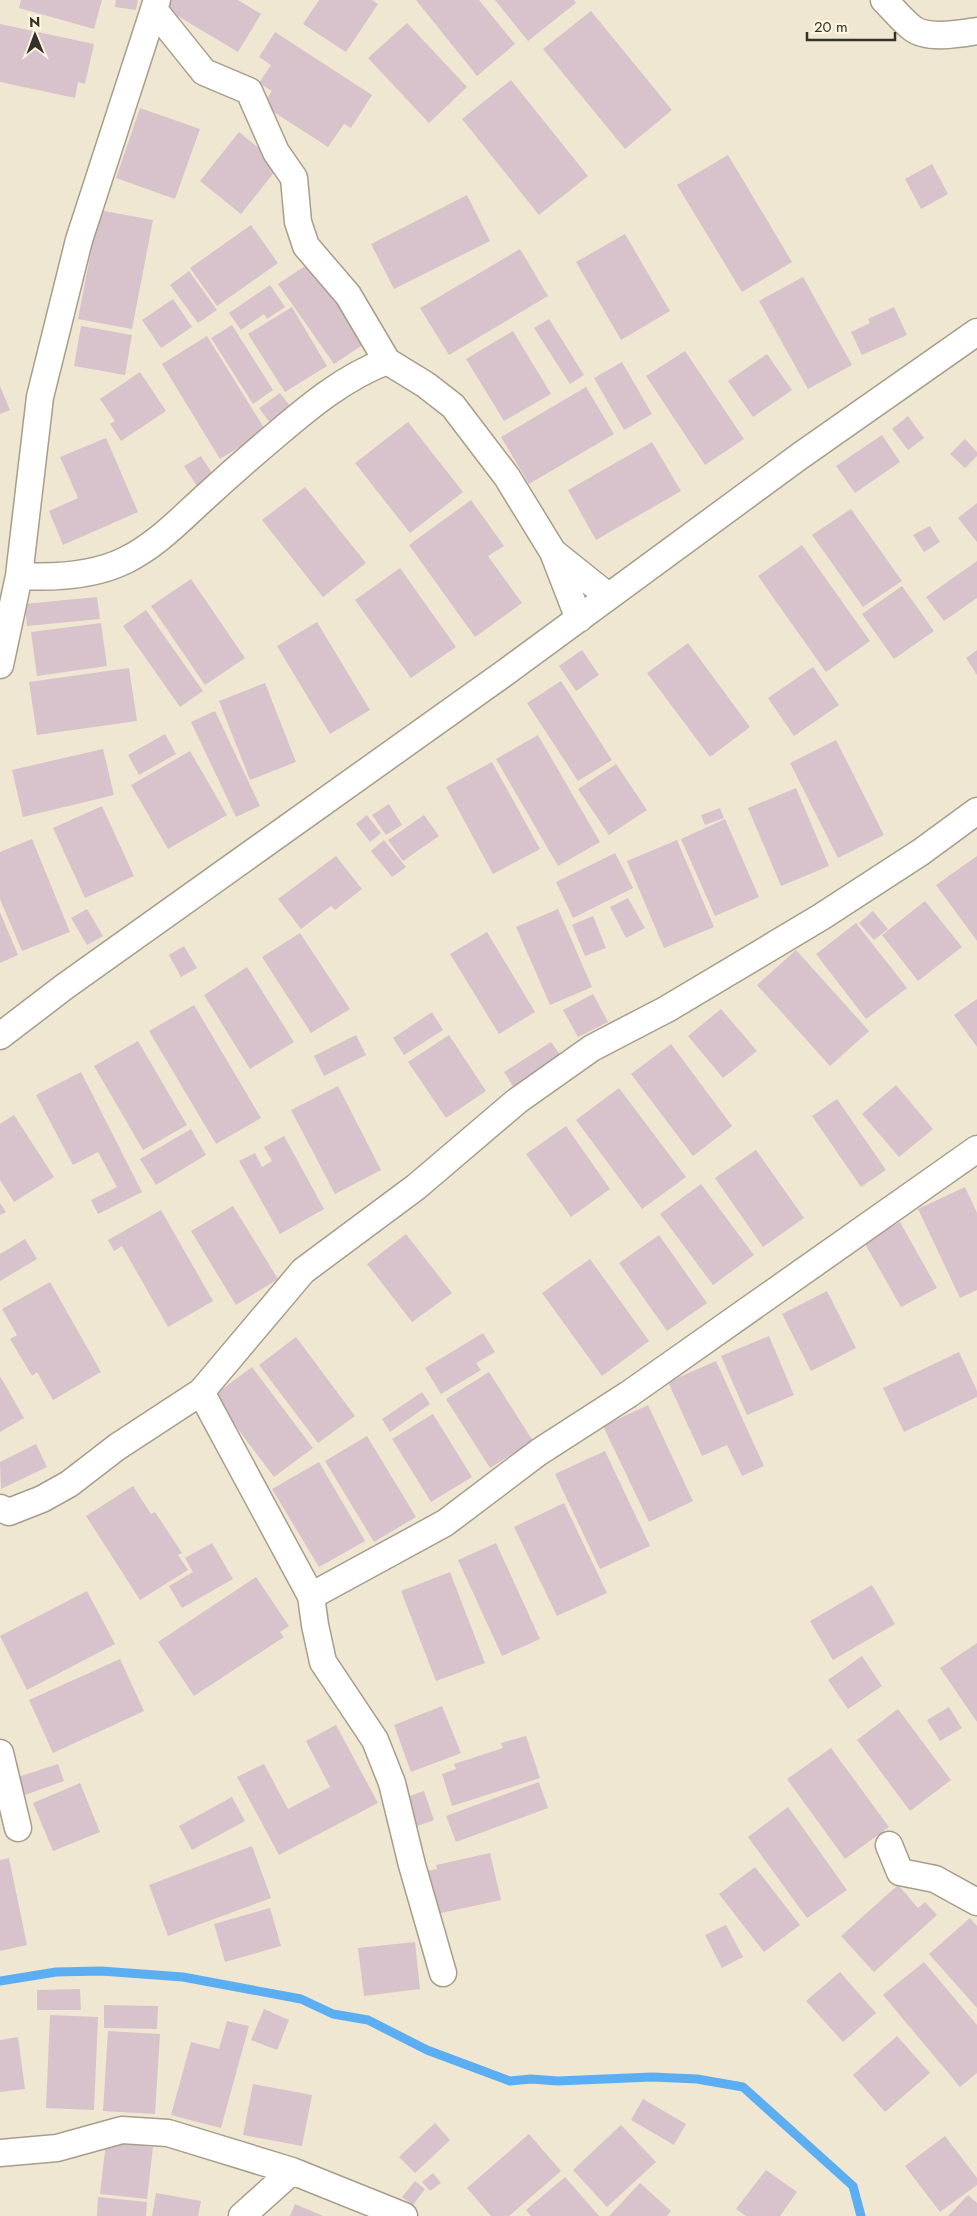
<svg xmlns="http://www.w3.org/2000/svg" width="977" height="2216" viewBox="0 0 977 2216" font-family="Jost,sans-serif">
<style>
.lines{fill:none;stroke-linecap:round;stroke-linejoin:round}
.stream{stroke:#5caef3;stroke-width:9}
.building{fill:#d8c2cb}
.street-casing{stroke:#a79d8b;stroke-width:29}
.street{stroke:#fff;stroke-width:26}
</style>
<rect width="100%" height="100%" fill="#f0e7d3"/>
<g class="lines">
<!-- stream -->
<path class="stream" d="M0,1981L56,1972L101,1971L183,1977L301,1999L333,2014L368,2020L427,2050L510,2081L531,2079L558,2081L652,2077L697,2079L743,2087L853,2186L861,2216"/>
</g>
<!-- building -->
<path class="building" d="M21,0H102L94,29L19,8Z
M116,0H138L136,10L115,7Z
M172,0H238L261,14L238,52L166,9Z
M319,0H372L378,4L346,52L303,24Z
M416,0H479L515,44L477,76Z
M495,0H574L576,3L528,41Z
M591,11L672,110L625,149L543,49Z
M407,23L467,87L429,123L368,58Z
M0,24L94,44L85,84L78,82L75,98L0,82Z
M275,32L372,95L351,128L344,124L328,147L263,105L272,91L259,83L271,65L259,57Z
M511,80L588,176L539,215L462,119Z
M140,108L200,129L175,199L116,178Z
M239,132L280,165L241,214L200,181Z
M728,155L792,262L742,292L677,185Z
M932,164L948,194L921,209L905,179Z
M467,195L490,241L394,289L371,244Z
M99,210L153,220L132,329L78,319Z
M251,225L278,263L217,306L190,268Z
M625,234L670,311L621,340L576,262Z
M520,249L548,296L449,355L420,308Z
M311,262L367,342L334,364L278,284Z
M189,271L217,310L198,323L170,285Z
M803,277L852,365L808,389L759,301Z
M270,285L285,307L267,319L264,314L241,330L229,313Z
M173,299L192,327L161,348L142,320Z
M292,307L327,366L285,392L248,334Z
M894,307L907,335L862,355L851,332L870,323L868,319Z
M549,319L584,375L570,384L534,328Z
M232,325L273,390L253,404L211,338Z
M81,326L132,335L125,375L74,366Z
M513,331L551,394L504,421L466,359Z
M207,336L266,431L220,459L162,364Z
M685,351L744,439L705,465L646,376Z
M767,354L792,390L753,417L728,381Z
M622,362L652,414L624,430L594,378Z
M140,372L166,411L121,441L110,424L115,421L100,399Z
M0,386L10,410L0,414Z
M586,387L614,434L529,484L501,437Z
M280,393L293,410L271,424L259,408Z
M908,416L924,438L908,450L892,429Z
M408,422L463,492L410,533L355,463Z
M882,435L900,462L855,493L836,466Z
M106,438L138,512L63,545L49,511L78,498L60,457Z
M965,439L977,452V456L965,468L950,454Z
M652,442L681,491L596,540L568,490Z
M201,456L217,481L200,491L184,466Z
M305,487L366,563L323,597L262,520Z
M471,500L504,546L488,556L522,603L475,637L409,545Z
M977,503V542L958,518Z
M851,509L902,581L863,607L812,535Z
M930,526L940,542L924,552L913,535Z
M802,545L870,641L826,672L758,576Z
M977,561V598L944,621L926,597Z
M400,568L456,647L411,678L355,600Z
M191,579L245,658L205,685L151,606Z
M902,586L934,631L894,659L862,614Z
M97,597L100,619L27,626L25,604Z
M146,610L203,691L180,707L123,626Z
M317,622L370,710L330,734L277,646Z
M101,623L107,666L37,676L31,632Z
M688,643L750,727L710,757L647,673Z
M582,650L599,675L576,691L559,666Z
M977,650V675L966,658Z
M813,667L839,705L794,736L768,698Z
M129,668L137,721L37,735L29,682Z
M561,681L612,760L578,781L527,703Z
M265,683L296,762L250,780L219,701Z
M215,711L260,806L236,817L191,722Z
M165,734L176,754L139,775L128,755Z
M538,735L600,842L558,866L496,759Z
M836,740L884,835L838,858L790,763Z
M103,749L114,795L23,817L12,770Z
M190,751L227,815L168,849L131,785Z
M492,762L540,849L493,874L446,787Z
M616,764L647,810L609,835L578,789Z
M796,788L829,866L781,886L748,808Z
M389,804L402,825L386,835L372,815Z
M102,806L134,876L85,898L53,828Z
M720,808L724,818L705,825L701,815Z
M367,815L381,833L370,842L356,824Z
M424,815L439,836L403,861L388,840Z
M725,819L759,897L715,916L681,839Z
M32,839L70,932L22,951L0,899V852Z
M384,840L406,867L392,877L371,851Z
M677,840L714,927L664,948L627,861Z
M615,853L633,888L573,918L556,882Z
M336,856L362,889L335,910L331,906L301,929L278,899Z
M977,856V941L936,885Z
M628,898L645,928L626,938L610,907Z
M925,901L962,947L918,981L882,935Z
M87,909L103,936L87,945L71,918Z
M558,909L592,987L550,1005L516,927Z
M873,911L888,929L874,940L859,923Z
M0,912L18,955L0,963Z
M593,916L606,948L585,956L572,925Z
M856,923L907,988L866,1019L816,954Z
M487,932L535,1012L499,1034L450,954Z
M300,933L350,1009L311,1033L262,957Z
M184,946L197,968L181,977L169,955Z
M796,950L869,1031L830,1066L757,985Z
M247,967L294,1042L250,1069L204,995Z
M593,994L608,1022L578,1037L563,1010Z
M977,999V1047L954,1015Z
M194,1005L261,1118L216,1144L149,1031Z
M721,1009L757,1051L723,1078L688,1036Z
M432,1012L443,1030L404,1055L393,1038Z
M356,1035L366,1055L324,1076L314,1056Z
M449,1035L486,1091L446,1118L408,1062Z
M138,1041L187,1125L143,1150L94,1066Z
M551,1042L562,1057L514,1088L504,1072Z
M671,1044L732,1126L693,1156L631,1074Z
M81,1072L142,1192L98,1214L91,1200L117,1187L98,1152L73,1165L36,1095Z
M896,1085L933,1129L899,1157L862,1114Z
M338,1086L381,1170L335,1194L291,1110Z
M619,1088L686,1177L642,1209L576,1120Z
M837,1099L886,1170L861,1187L812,1116Z
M14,1115L54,1177L14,1202L0,1180V1124Z
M566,1126L610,1189L571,1217L526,1154Z
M191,1129L206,1155L156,1185L140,1159Z
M284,1136L324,1209L280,1234L239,1161L255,1153L262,1167L272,1161L264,1147Z
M756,1150L804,1218L763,1247L715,1178Z
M701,1184L754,1255L713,1285L660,1214Z
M965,1187L977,1213V1290L960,1298L918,1209Z
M0,1203L6,1212L0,1215Z
M233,1206L278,1279L236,1305L191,1231Z
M161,1210L213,1301L168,1327L122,1246L114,1251L108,1240Z
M900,1222L937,1288L901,1307L864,1242Z
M406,1234L452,1293L412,1322L367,1264Z
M659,1235L707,1303L667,1331L619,1263Z
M25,1239L37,1259L0,1281V1254Z
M590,1259L649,1341L602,1376L542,1293Z
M50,1282L101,1372L53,1400L37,1372L32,1376L10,1339L17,1335L2,1309Z
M827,1291L856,1348L811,1371L782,1314Z
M483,1333L495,1352L476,1363L481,1370L441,1394L425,1368Z
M769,1336L794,1395L747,1415L721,1356Z
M296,1337L355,1416L318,1443L259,1365Z
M959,1352L977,1391V1397L904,1432L883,1388Z
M716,1361L764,1466L742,1476L727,1445L702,1456L668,1382Z
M252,1367L313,1448L274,1477L213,1396Z
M489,1372L533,1441L490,1468L446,1399Z
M0,1376L24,1418L0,1432Z
M422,1392L430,1404L390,1432L382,1419Z
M648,1405L693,1501L649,1522L603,1426Z
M433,1414L472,1477L431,1502L392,1439Z
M367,1436L416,1517L374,1542L325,1461Z
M36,1444L47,1467L1,1489L0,1462Z
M605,1451L650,1546L600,1569L555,1474Z
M319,1462L365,1541L319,1567L272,1489Z
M133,1486L151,1514L155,1512L182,1553L178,1555L188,1570L140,1600L86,1516Z
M564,1503L607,1593L557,1616L514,1527Z
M212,1543L233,1579L182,1608L169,1586L193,1572L185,1558Z
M496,1543L540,1639L502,1656L458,1560Z
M450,1572L485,1663L436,1681L401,1591Z
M256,1577L289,1626L280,1632L284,1637L194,1696L158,1642Z
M872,1585L895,1624L833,1660L810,1621Z
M87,1591L115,1644L27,1690L0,1636Z
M977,1643V1722L940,1668Z
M862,1656L882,1686L848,1709L828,1680Z
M120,1659L144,1711L53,1753L29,1700Z
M442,1706L461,1753L411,1772L394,1725Z
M949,1707L962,1728L940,1741L927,1720Z
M898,1709L951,1780L910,1811L857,1740Z
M336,1725L378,1803L279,1855L237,1777L264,1764L288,1809L330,1787L306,1741Z
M526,1736L540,1778L452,1806L442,1774L456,1769L454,1764L503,1748L501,1743Z
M831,1748L889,1827L845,1859L787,1779Z
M58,1764L64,1781L25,1795L18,1777Z
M539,1782L548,1808L456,1842L446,1816Z
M80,1783L100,1832L53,1851L33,1803Z
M424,1791L434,1820L412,1828L402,1799Z
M232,1797L245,1821L192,1850L179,1826Z
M788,1807L847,1890L807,1918L748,1837Z
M252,1846L271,1898L168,1936L149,1885Z
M490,1853L501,1900L432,1915L422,1872L437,1869L436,1865Z
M9,1858L27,1945L0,1951V1860Z
M755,1867L800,1925L764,1952L719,1894Z
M898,1885L918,1908L925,1902L937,1915L874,1972L841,1936Z
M270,1908L281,1946L225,1962L214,1924Z
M970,1918L977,1926V2008L929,1954Z
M726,1925L743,1957L722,1968L705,1935Z
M415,1942L420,1989L364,1996L358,1948Z
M924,1962L977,2025V2073L960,2087L883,1995Z
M840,1972L876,2013L843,2042L806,2001Z
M80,1989L81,2010H37V1990Z
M104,2005L158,2006L157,2029L104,2028Z
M264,2009L289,2020L277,2050L251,2040Z
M50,2015L98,2017L94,2110L46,2108Z
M227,2021L249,2026L221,2128L171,2115L191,2042L219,2049Z
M108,2031L160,2034L155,2114L103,2111Z
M897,2036L930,2073L885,2112L853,2075Z
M18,2037L25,2089L0,2092V2040Z
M253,2084L312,2095L302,2146L243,2135Z
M643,2099L686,2124L674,2145L631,2120Z
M435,2123L450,2140L415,2173L399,2157Z
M621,2125L656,2162L607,2207L573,2170Z
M529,2134L561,2171L509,2216H491L467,2188Z
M945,2136L977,2178V2185L940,2212L905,2166Z
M106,2142L153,2147L147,2199L100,2194Z
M766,2170L797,2192L780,2216H746L736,2209Z
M433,2173L441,2183L430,2191L422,2182Z
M565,2177L599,2216H531L526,2210Z
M415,2181L425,2189L413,2205L402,2197Z
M640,2183L671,2211L667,2216H609Z
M156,2193L201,2201L198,2216H152Z
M968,2195L977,2203V2216H948Z
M98,2197L147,2202L146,2216H97Z
M295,2204L323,2216H290Z"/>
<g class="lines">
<defs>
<path id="street" d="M884,0C893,9 902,20 912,28C927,40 959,34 977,31
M155,11L204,72L249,91L276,152L294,178L298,222L306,246L348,295L387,361L426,385L453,406L507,477L553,552L579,619
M553,552L608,596
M19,576C55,578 94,576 126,560C156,545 179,521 203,499C227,477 252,455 277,434C311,405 345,377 387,361
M0,665L19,576L40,397L79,240L157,0
M0,1036L64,987L506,672L800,456L977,332
M201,1392L311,1596L315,1625L323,1662L375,1740L392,1783L412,1865L443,1973
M0,1508L9,1512L42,1499L69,1484L117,1447L201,1392L303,1271L416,1187L517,1101L592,1048L667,1009L821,917L921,852L977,811
M311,1596L445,1523L539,1452L629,1394L977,1149
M0,1753L18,1828
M889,1845L900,1872L935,1879L977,1902
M0,2153L57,2148L122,2130L168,2133L292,2171L404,2216
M242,2216L292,2171"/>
</defs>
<!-- street casing -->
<use href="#street" class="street-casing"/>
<!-- street -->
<use href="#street" class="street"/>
</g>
<!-- north arrow -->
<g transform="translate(35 35) rotate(359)" stroke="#fef4e0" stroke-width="4" paint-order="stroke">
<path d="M0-4L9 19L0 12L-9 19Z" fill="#343129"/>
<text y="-8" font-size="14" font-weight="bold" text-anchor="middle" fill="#343129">N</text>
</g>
<!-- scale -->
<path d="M807 32v8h88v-8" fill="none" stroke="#343129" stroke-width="2.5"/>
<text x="814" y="32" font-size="15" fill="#343129" stroke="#fef4e0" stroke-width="4" paint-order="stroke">20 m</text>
</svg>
